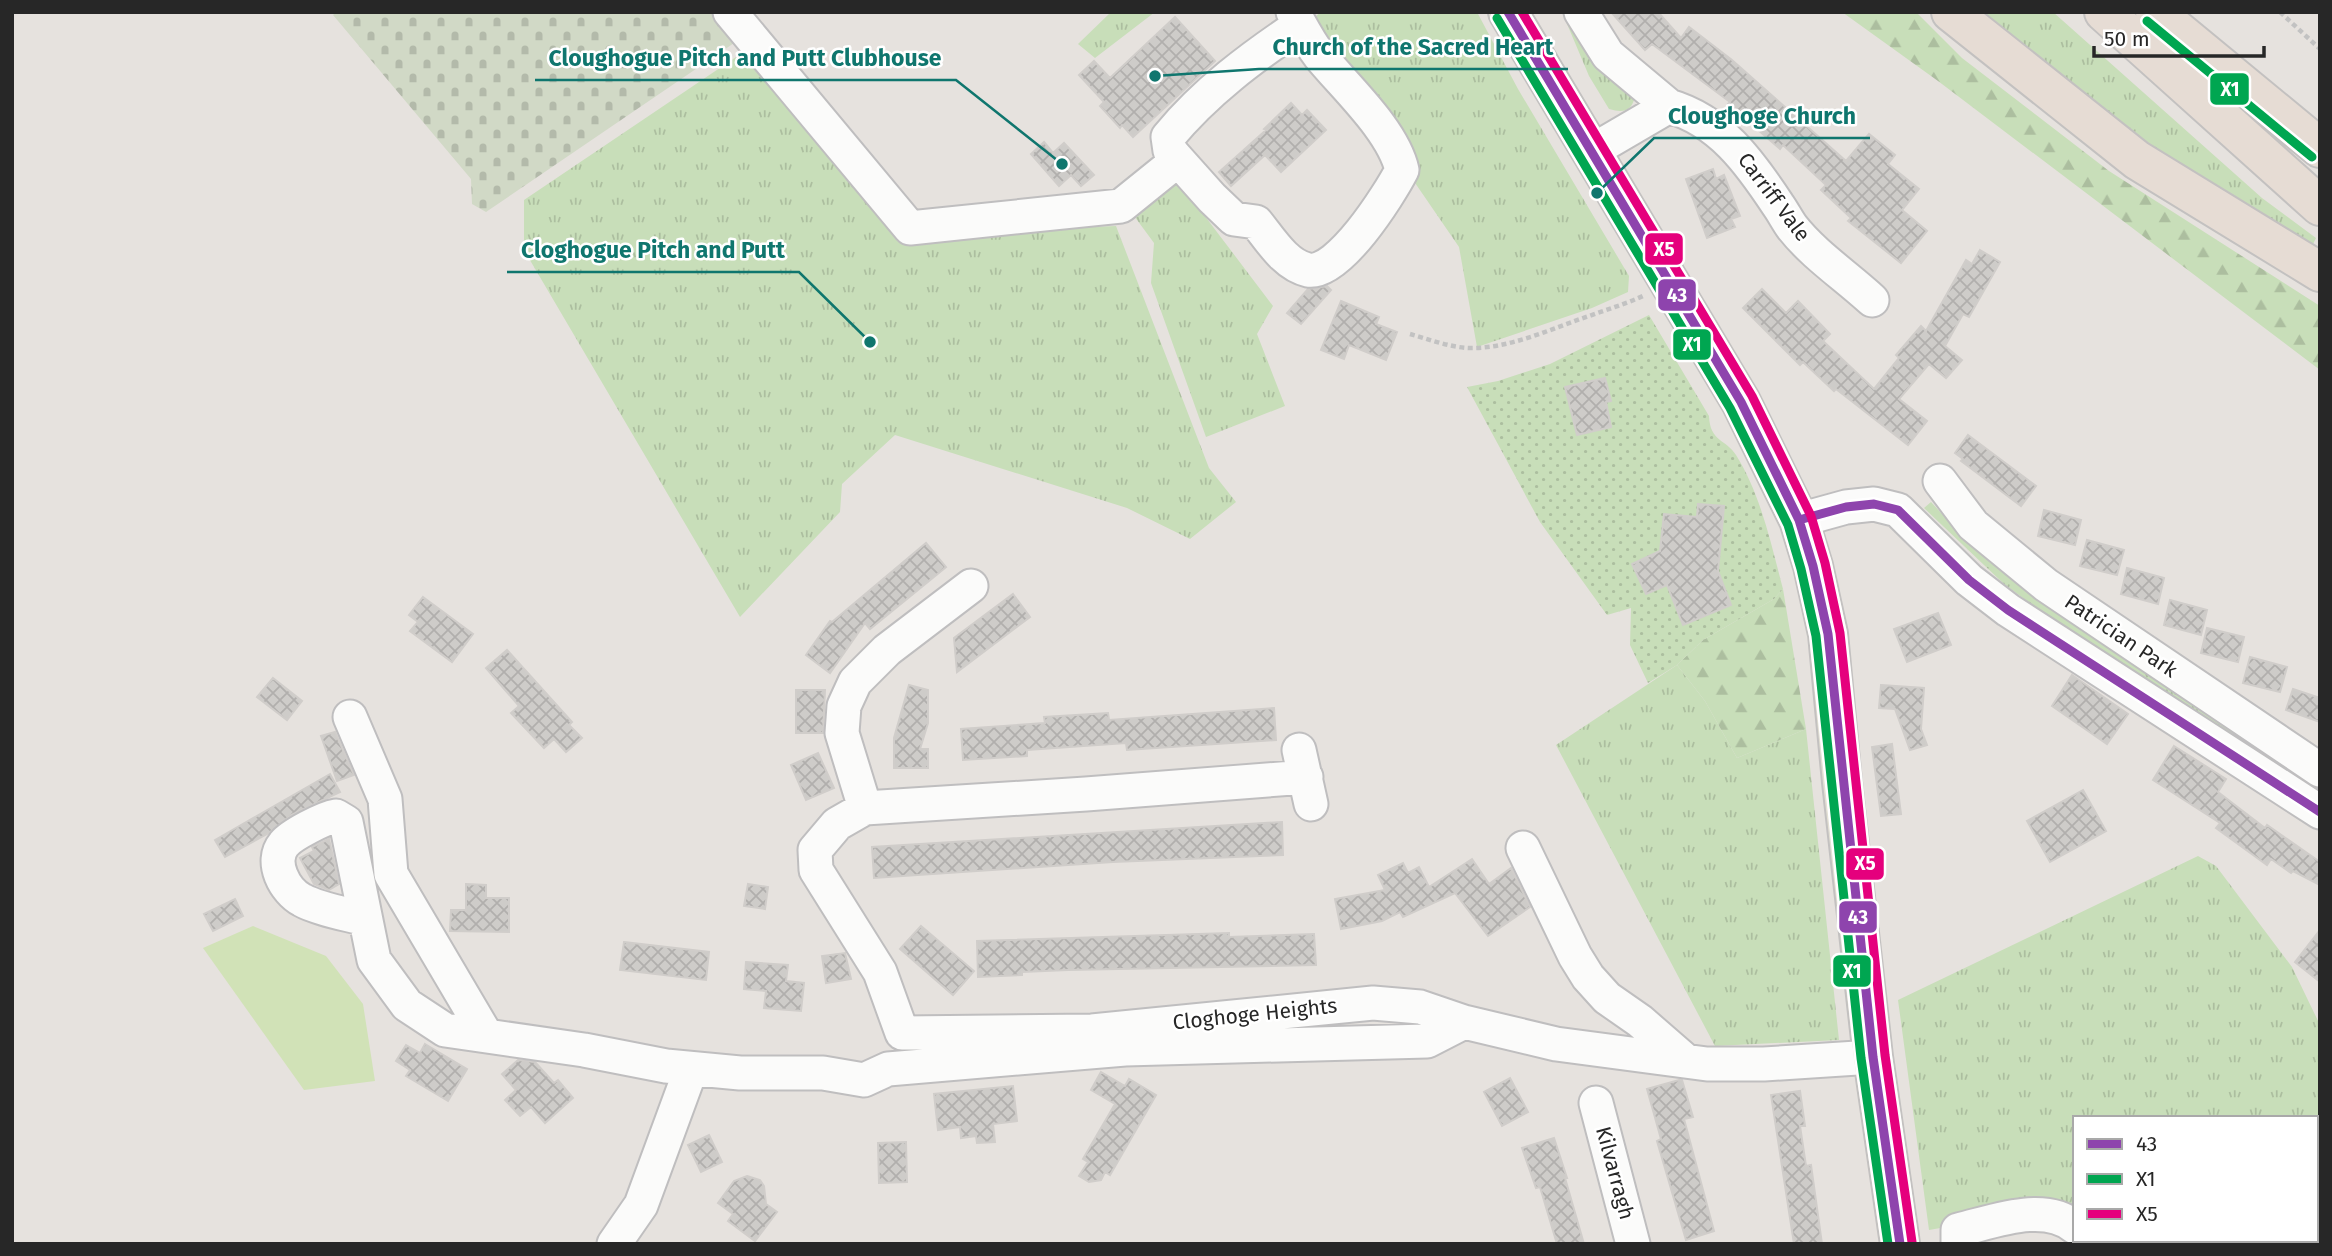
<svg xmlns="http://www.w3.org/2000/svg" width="2332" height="1256" viewBox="0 0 2332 1256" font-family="'Fira Sans',sans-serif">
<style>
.grass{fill:url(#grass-tufts)}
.forest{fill:url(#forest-firs)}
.cemetery{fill:url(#cemetery-stones)}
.park{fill:url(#park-dots)}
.pitch{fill:#d1e2b7}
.building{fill:url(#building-cross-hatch);stroke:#d0cdca;stroke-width:2}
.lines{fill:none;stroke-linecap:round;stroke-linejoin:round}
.minor-casing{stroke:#bfbebf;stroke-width:37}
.major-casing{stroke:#c3c1c0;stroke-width:42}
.highway-casing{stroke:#c3c1c0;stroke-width:42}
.path{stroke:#c2c2c2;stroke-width:4.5;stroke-dasharray:5 3.5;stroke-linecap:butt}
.minor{stroke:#fbfbfa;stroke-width:33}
.major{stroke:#e3e0d4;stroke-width:38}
.highway{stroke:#e6dcd4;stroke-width:38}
.bus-1-casing{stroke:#fff;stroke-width:14}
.bus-2-casing{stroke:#fff;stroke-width:14}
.bus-3-casing{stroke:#fff;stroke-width:14}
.bus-1{stroke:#8e44ad;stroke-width:9}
.bus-2{stroke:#00a651;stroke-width:9}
.bus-3{stroke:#e5007d;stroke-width:9}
.labels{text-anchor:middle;stroke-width:5;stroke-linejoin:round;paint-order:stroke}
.street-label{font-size:21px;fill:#272727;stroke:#fff}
.leader{fill:none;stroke:#0f766e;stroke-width:2.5}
.callout-dot{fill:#0f766e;stroke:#fff;stroke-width:2.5}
.callout-label{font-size:23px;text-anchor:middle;font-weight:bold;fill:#0f766e;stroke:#fff;stroke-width:5;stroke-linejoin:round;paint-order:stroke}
.line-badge{stroke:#fff;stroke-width:2.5}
.badge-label{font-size:19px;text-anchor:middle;font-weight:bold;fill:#fff}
</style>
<defs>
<pattern id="grass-tufts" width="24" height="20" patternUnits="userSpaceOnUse" patternTransform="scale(1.75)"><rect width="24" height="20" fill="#c8deb9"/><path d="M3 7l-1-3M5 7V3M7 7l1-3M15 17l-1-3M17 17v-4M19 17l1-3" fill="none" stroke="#acbe9f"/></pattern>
<pattern id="forest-firs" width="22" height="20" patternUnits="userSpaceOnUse" patternTransform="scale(1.75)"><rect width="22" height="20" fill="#c8deb9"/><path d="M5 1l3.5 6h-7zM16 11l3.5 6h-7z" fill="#acbe9f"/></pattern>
<pattern id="cemetery-stones" width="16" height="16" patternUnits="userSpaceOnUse" patternTransform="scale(1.75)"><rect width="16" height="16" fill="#d1d9c6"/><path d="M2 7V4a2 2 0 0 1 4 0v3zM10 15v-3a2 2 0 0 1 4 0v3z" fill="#b3baaa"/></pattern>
<pattern id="park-dots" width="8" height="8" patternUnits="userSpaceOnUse" patternTransform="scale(1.75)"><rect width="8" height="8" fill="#c8deb9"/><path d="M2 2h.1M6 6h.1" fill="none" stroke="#acbe9f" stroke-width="1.8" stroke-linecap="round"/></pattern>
<pattern id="building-cross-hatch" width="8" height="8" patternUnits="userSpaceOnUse" patternTransform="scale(1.75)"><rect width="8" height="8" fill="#ceccc9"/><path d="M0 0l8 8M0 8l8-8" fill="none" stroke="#b1afad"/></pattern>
</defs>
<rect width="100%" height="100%" fill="#e6e2de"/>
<!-- grass -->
<path class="grass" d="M1111,12H1155L1095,58L1078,44Z
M1321,12H1477L1518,89L1629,276L1628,292L1592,308L1477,347L1459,247L1306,24Z
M1562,12H1567L1635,97C1631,112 1623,113 1609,109L1589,76Z
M1982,12H2053L2262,198L2316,238L2313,244L2264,219L2261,212L2151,145Z
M742,53L897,235L1116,226L1209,468L1236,502L1190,539L1127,508L895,435L842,484L840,512L740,617L524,250V200Z
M1173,174L1273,306L1257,334L1285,406L1206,437L1151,283L1154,243L1129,209Z
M1931,502L1966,540L2320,779V794L2042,612L2004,584L1924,508Z
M1677,665L1705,701L1737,758L1806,729L1839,1040L1715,1046L1556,745Z
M2198,856L2216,866L2292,967L2320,1025V1244H2129L2128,1240H2316V1118H2075V1212L2065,1206L1929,1230L1898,1000Z"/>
<!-- forest -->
<path class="forest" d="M1842,12H1916L1962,58L2109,171L2320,306V370L1938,81Z
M1783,589L1806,729L1737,758L1705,701L1677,665L1703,640L1774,599Z"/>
<!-- cemetery -->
<path class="cemetery" d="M336,12H713L737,41L486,212L472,204L471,179L333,15Z"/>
<!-- park -->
<path class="park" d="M1649,315L1709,416C1710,442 1726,439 1736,455C1761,495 1771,544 1783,589L1774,599L1703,640L1677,665L1648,683L1630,645L1631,608L1607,615L1540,522L1467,387L1498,381L1550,364Z"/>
<!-- pitch -->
<path class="pitch" d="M253,926L326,956L363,1004L375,1081L304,1090L203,948Z"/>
<!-- building -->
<path class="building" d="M1611,12H1658L1681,38L1689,27L1732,60L1846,161L1869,134L1895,155L1888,164L1919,189L1902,210L1927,231L1901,263L1848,221L1851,218L1821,190L1826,185L1783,145L1780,149L1728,104L1730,102L1652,44L1645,50Z
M1175,17L1215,61L1133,137L1122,125L1120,128L1100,106L1104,102L1079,75L1094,61L1110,78Z
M1291,103L1302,115L1307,110L1326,130L1281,172L1265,155L1231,186L1219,172L1266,130L1264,129Z
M1044,142L1053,153L1064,143L1094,175L1081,186L1071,175L1059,186L1031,154Z
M1713,169L1716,179L1724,175L1740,216L1731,219L1735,227L1707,238L1686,179Z
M1980,250L2000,262L1969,317L1963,314L1945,346L1962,360L1946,378L1929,364L1899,399L1927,421L1908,445L1836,389L1834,391L1803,362L1800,365L1743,308L1762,289L1786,313L1798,301L1830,334L1823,341L1874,389L1899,358L1896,355L1921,326L1926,331L1966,260L1972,264Z
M1327,286L1331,290L1301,324L1287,313L1308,289Z
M1341,301L1379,317L1376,324L1397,332L1386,360L1349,345L1344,359L1321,350Z
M1605,378L1611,401L1606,402L1611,427L1577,435L1565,387Z
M1968,435L2036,486L2021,506L1961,461L1963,459L1955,453Z
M1698,504L1724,506L1718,571L1731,605L1683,625L1667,585L1646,594L1632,564L1660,551L1664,514L1697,517Z
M2044,510L2081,520L2075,545L2038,536Z
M2087,540L2124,550L2117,575L2080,566Z
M926,543L946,567L870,629L865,623L830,673L806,655L830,621L832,622Z
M2127,568L2164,578L2158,604L2121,594Z
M1013,594L1030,617L957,672L954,638Z
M423,597L473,634L452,662L410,631L418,622L409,615Z
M2170,600L2207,610L2201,635L2164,625Z
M1938,613L1951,645L1907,662L1894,629Z
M2207,628L2244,637L2238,662L2201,653Z
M507,650L572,722L569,725L582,738L566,752L554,739L544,748L511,713L519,706L486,668Z
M2250,657L2287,667L2280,692L2243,683Z
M2072,675L2128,714L2107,744L2052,706Z
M273,678L302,701L287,720L257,697Z
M909,685L928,690V723L920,749H928V768H894V738Z
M1881,685L1924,688L1921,729L1927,745L1910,750L1895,709L1879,708Z
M2293,689L2320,698V722L2286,710Z
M796,690H825L823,733H796Z
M1274,708L1276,740L1127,750L1126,743L1027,750V756L963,760L961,729L1045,723L1044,717L1108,713L1109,720Z
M335,732L354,775L337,781L321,736Z
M1892,744L1901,814L1881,816L1872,747Z
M2174,746L2226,779L2218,792L2265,828L2267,825L2320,862V885L2293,871L2291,873L2271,859L2267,865L2216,828L2220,823L2153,780Z
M818,753L834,788L806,800L791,765Z
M330,774L340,792L291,815L269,833L225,857L215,840Z
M2083,790L2106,831L2050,862L2027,821Z
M1282,822L1283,855L1113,862L874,878L872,847Z
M329,839L339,884L329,890L314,884L300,858L314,851L312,847Z
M1472,859L1489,884L1511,868L1530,907L1488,936L1455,893L1403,917L1400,912L1382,921L1341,929L1335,899L1385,890L1378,875L1403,863L1408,873L1419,867L1429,887Z
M466,884L486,885V898H509V932L450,931L451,910H466Z
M748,884L768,887L765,909L744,906Z
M235,899L243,916L213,931L204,914Z
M921,926L974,971L953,995L900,949Z
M2320,930V982L2295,962Z
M1229,933V937L1314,934L1316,965L1068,970L1022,972V975L978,977L977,941Z
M624,942L709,952L706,980L620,970Z
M845,953L851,979L826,983L822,956Z
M746,962L788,965L786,981L804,983L801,1011L764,1008L766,991L744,989Z
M425,1044L467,1069L448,1101L406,1076L410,1070L396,1061L406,1045L420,1053Z
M518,1060L535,1062L554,1083L558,1080L573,1098L545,1123L531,1107L520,1116L505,1100L516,1090L502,1074Z
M1101,1072L1125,1086L1129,1079L1156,1095L1110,1175L1105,1172L1101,1180L1089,1182L1079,1176L1088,1162L1083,1159L1115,1104L1091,1090Z
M1510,1078L1528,1112L1502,1126L1484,1092Z
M1679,1080H1682L1693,1117L1684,1119L1714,1231L1686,1240L1657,1141L1661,1139L1647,1089Z
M1013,1086L1017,1121L993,1124L995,1142L977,1143L976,1136L961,1138L960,1127L938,1130L934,1094Z
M1800,1091L1805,1126H1800L1806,1166L1811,1165L1822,1244H1794L1771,1095Z
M709,1135L722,1162L701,1172L688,1145Z
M1554,1138L1567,1178H1565L1584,1244H1557L1540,1187L1536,1188L1522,1148Z
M906,1142L907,1182L879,1183L878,1143Z
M747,1176L760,1180L764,1186L766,1204L777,1212L755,1241L728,1221L733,1214L718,1203L734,1181Z"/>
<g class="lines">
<defs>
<path id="minor" d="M730,12L910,228L1121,206L1178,160
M1293,12C1301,26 1309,42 1319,55C1345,87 1393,130 1402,170C1389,195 1338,276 1308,270C1285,265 1270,239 1256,222L1234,219L1212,198L1170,151L1168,137C1205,92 1252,57 1300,25
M1581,12L1608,55L1669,106
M1592,151L1669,106C1720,121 1749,161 1778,205C1783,212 1787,220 1792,227C1814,255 1846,276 1872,300
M1940,481L1973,525L2046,585L2320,770
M1799,520L1846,507L1874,504L1898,510L1969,580L2008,610L2320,812
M350,717L385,799L391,874L486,1035
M1299,750L1311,804
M1306,777L1086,794L865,808L837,824L815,850L816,870L880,972L902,1033L1092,1031L1373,1003L1420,1007L1464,1022L1556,1044L1707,1064H1764L1873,1057
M865,808L842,733L844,706L855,682L887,650L971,586
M1523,848L1575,956L1588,977L1607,998L1640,1021L1686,1061
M365,919C347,914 318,909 302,900C285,891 269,862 284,844C291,835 324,818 336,816L346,822L374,960L407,1005L445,1030L584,1050L666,1066L740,1073H823L864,1080L888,1069L1125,1049L1427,1041L1464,1022
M1596,1103L1633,1244
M614,1244L641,1205L691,1069
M1958,1244V1230C1993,1222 2044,1201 2075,1227"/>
<path id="major" d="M1508,12L1741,402L1799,520L1813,566L1828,634L1842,782L1873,1057L1900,1244"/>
<path id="highway" d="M1951,12L2137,160L2320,272
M2104,12L2320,206
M2155,12L2320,148"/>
</defs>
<!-- minor casing -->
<use href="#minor" class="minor-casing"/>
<!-- major casing -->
<use href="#major" class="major-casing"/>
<!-- highway casing -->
<use href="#highway" class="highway-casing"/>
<!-- path -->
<path class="path" d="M2280,12L2320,49
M1410,334C1428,339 1449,347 1468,348C1510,349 1550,329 1589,316C1608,309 1626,304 1645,295"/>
<!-- minor -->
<use href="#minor" class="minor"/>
<!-- major -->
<use href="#major" class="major"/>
<!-- highway -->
<use href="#highway" class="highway"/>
<defs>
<path id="bus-1" d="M1508,12L1741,402L1799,520L1813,566L1828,634L1873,1057L1900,1244
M1799,520L1846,507L1874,504L1898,510L1969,580L2008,610L2320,812"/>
<path id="bus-2" d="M1497,18L1730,408L1788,525L1801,569L1816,636L1861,1058L1888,1244
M2147,21L2312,157"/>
<path id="bus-3" d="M1522,12L1752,396L1811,516L1825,563L1840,633L1885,1055L1912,1242"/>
</defs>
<!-- bus-1 casing -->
<use href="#bus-1" class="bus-1-casing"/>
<!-- bus-2 casing -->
<use href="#bus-2" class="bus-2-casing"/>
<!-- bus-3 casing -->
<use href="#bus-3" class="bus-3-casing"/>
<!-- bus-1 -->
<use href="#bus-1" class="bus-1"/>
<!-- bus-2 -->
<use href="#bus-2" class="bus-2"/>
<!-- bus-3 -->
<use href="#bus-3" class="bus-3"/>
</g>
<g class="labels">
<!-- street labels -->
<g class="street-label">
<text transform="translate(1774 197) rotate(53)" y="7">Carriff Vale</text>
<text transform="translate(2121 636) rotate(34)" y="7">Patrician Park</text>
<text transform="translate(1255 1014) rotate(-6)" y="7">Cloghoge Heights</text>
<text transform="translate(1615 1173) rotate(75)" y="7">Kilvarragh</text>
</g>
</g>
<!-- callouts -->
<path class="leader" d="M1155 76L1259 69H1568M1062 164L956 80H535M1597 193L1654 138H1870M870 342L799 272H507"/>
<g class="callout-dot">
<circle cx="1155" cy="76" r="7"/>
<circle cx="1062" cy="164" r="7"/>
<circle cx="1597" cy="193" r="7"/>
<circle cx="870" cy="342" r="7"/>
</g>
<g class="callout-label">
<text x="1413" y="55">Church of the Sacred Heart</text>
<text x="745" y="66">Cloughogue Pitch and Putt Clubhouse</text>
<text x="1762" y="124">Cloughoge Church</text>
<text x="653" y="258">Cloghogue Pitch and Putt</text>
</g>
<g class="line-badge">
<rect x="2209" y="72" width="41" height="34" rx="7" fill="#00a651"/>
<rect x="1644" y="232" width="40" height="34" rx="7" fill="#e5007d"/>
<rect x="1657" y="278" width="40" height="34" rx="7" fill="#8e44ad"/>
<rect x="1672" y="328" width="40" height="33" rx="7" fill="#00a651"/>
<rect x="1845" y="847" width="40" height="34" rx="7" fill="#e5007d"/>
<rect x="1838" y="900" width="40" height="34" rx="7" fill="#8e44ad"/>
<rect x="1832" y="954" width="40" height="34" rx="7" fill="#00a651"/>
</g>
<g class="badge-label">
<text x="2230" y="96">X1</text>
<text x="1664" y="256">X5</text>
<text x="1677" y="302">43</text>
<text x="1692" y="351">X1</text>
<text x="1865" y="870">X5</text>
<text x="1858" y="924">43</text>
<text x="1852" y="978">X1</text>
</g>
<!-- border -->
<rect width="2332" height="1256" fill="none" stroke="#272727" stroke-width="28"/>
<!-- legend -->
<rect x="2073" y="1116" width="245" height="126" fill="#ffffff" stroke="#a9a9a9" stroke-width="2"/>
<rect x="2087" y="1139" width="35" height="10" fill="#8e44ad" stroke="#a9a9a9" stroke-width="2"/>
<text x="2136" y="1151" font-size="21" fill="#272727">43</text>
<rect x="2087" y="1174" width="35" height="10" fill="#00a651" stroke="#a9a9a9" stroke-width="2"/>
<text x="2136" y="1186" font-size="21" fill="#272727">X1</text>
<rect x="2087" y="1209" width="35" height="10" fill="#e5007d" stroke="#a9a9a9" stroke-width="2"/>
<text x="2136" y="1221" font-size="21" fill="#272727">X5</text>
<!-- scale -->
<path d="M2094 46v10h170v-10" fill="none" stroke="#272727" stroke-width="3.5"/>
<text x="2104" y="46" font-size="21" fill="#272727" stroke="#ffffff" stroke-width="5" paint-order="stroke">50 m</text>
</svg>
